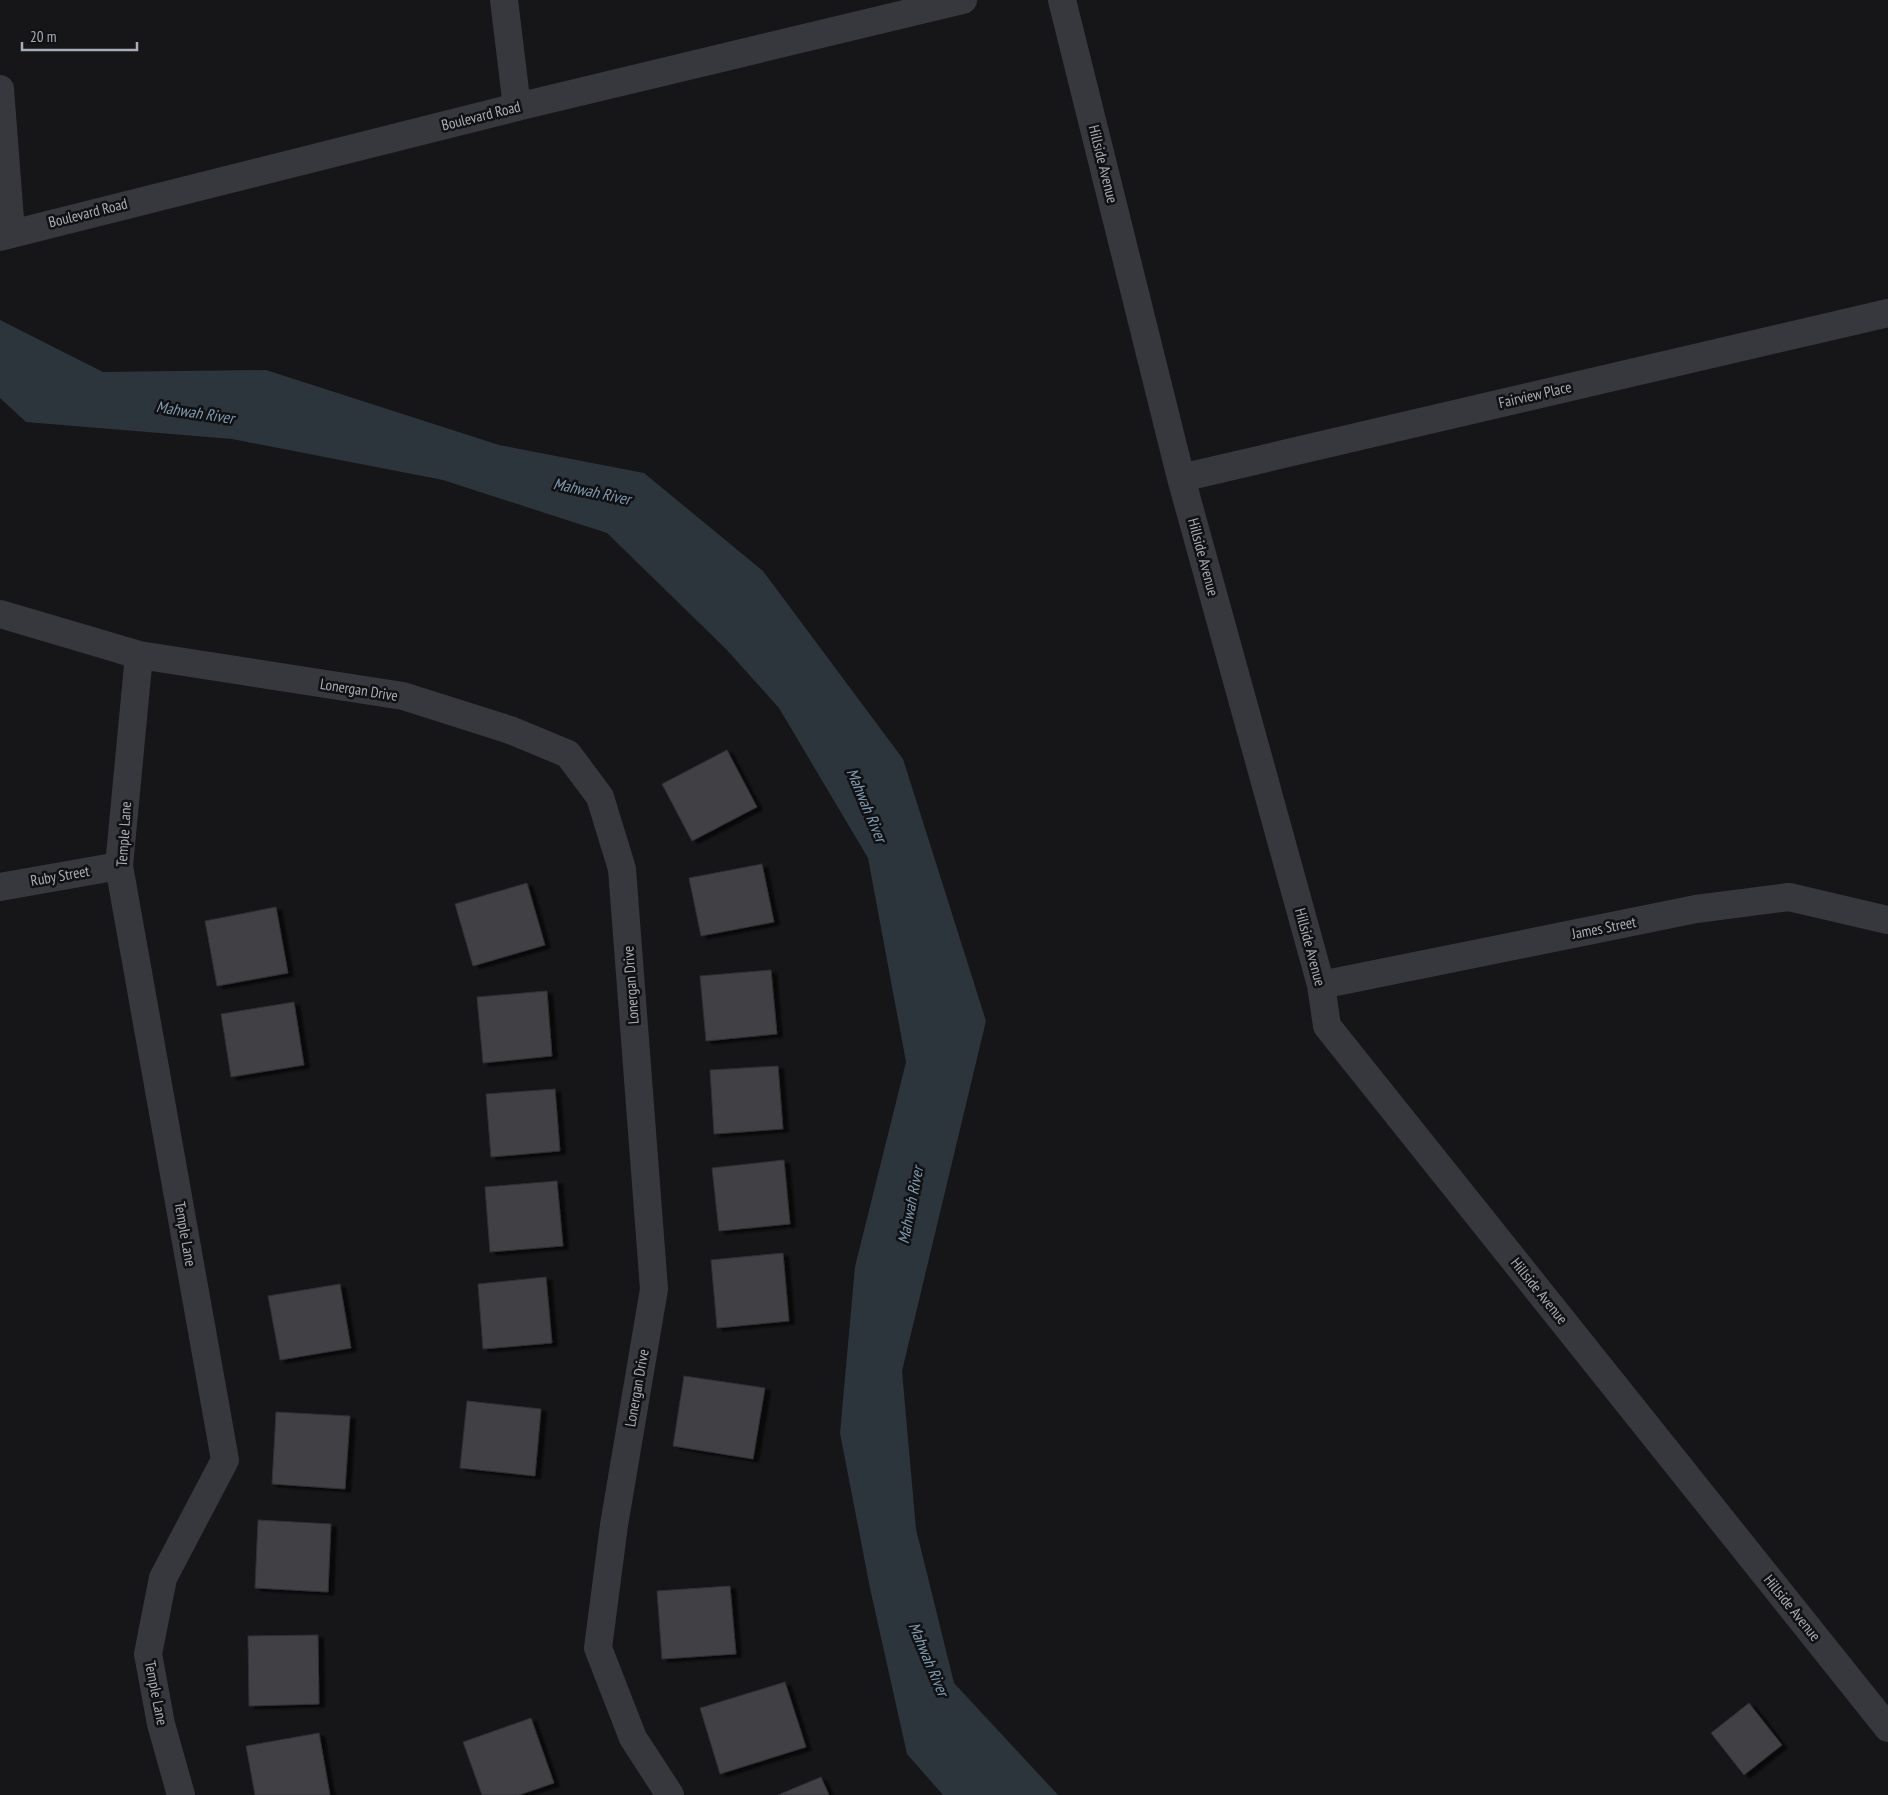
<svg xmlns="http://www.w3.org/2000/svg" width="1888" height="1795" viewBox="0 0 1888 1795" font-family="'PT Sans Narrow',sans-serif">
<style>
.water{fill:#2c353c}
.building{fill:#404145;stroke:#303034;filter:url(#shadow)}
.lines{fill:none;stroke-linecap:round;stroke-linejoin:round}
.minor{stroke:#37383d;stroke-width:28}
.labels{text-anchor:middle;stroke-width:5;stroke-linejoin:round;paint-order:stroke}
.street-label{font-size:15px;fill:#a8adb8;stroke:#111113}
.water-label{font-size:16px;font-style:italic;fill:#7f9bb3;stroke:#111113}
</style>
<defs>
<filter id="shadow"><feDropShadow dx="5.5" dy="3" stdDeviation="1" flood-color="#0009"/></filter>
</defs>
<rect width="100%" height="100%" fill="#161618"/>
<!-- water -->
<path class="water" d="M0,320L103,372L266,370L499,445L644,473L763,571L903,759L986,1021L902,1371L916,1529L954,1683L1058,1795H943L907,1754L870,1588L840,1433L855,1267L906,1062L868,858L779,708L726,649L607,533L443,480L232,439L26,422L0,398Z"/>
<!-- building -->
<path class="building" d="M727,750L757,807L692,841L662,784Z
M762,864L774,922L701,936L689,878Z
M527,883L545,945L473,966L455,904Z
M276,907L288,973L217,986L205,921Z
M771,970L777,1034L706,1041L700,976Z
M547,991L552,1056L483,1063L477,997Z
M294,1002L304,1065L231,1077L221,1014Z
M778,1066L783,1129L714,1134L710,1070Z
M555,1089L560,1151L491,1157L486,1094Z
M784,1160L790,1224L719,1231L712,1168Z
M557,1181L563,1246L490,1252L485,1187Z
M783,1253L789,1321L717,1328L711,1260Z
M546,1277L552,1343L483,1349L478,1284Z
M340,1284L351,1348L280,1360L268,1296Z
M684,1376L765,1388L753,1459L673,1446Z
M467,1401L541,1409L535,1476L460,1468Z
M276,1412L350,1416L345,1489L272,1484Z
M258,1520L331,1524L328,1592L255,1588Z
M730,1586L736,1654L662,1659L657,1591Z
M318,1635L319,1704L249,1706L248,1636Z
M785,1682L806,1747L720,1774L700,1708Z
M1749,1703L1782,1745L1744,1775L1711,1733Z
M531,1718L554,1783L519,1795H482L463,1742Z
M319,1733L330,1795H255L246,1746Z
M821,1777L829,1795H778Z"/>
<g class="lines">
<!-- minor -->
<path class="minor" d="M504,0L517,107
M1062,0L1181,478L1321,985L1327,1026L1888,1728
M0,89L11,232
M0,237L517,107L963,0
M1181,478L1888,313
M0,614L139,655L403,696L510,730L568,754L600,797L622,869L654,1289L614,1525L598,1648L633,1738L670,1795
M139,655L119,866L225,1460L163,1578L148,1654L161,1724L181,1795
M0,887L119,866
M1321,985L1696,909L1789,897L1888,920"/>
</g>
<g class="labels">
<!-- street labels -->
<g class="street-label">
<text transform="translate(481 116) rotate(-14)" y="5">Boulevard Road</text>
<text transform="translate(1103 164) rotate(76)" y="5">Hillside Avenue</text>
<text transform="translate(88 213) rotate(-14)" y="5">Boulevard Road</text>
<text transform="translate(1535 395) rotate(-13)" y="5">Fairview Place</text>
<text transform="translate(1203 557) rotate(75)" y="5">Hillside Avenue</text>
<text transform="translate(359 690) rotate(9)" y="5">Lonergan Drive</text>
<text transform="translate(124 834) rotate(-86)" y="5">Temple Lane</text>
<text transform="translate(60 876) rotate(-10)" y="5">Ruby Street</text>
<text transform="translate(1604 928) rotate(-11)" y="5">James Street</text>
<text transform="translate(1310 947) rotate(75)" y="5">Hillside Avenue</text>
<text transform="translate(631 985) rotate(-94)" y="5">Lonergan Drive</text>
<text transform="translate(185 1234) rotate(80)" y="5">Temple Lane</text>
<text transform="translate(1539 1291) rotate(51)" y="5">Hillside Avenue</text>
<text transform="translate(637 1388) rotate(-80)" y="5">Lonergan Drive</text>
<text transform="translate(1792 1608) rotate(51)" y="5">Hillside Avenue</text>
<text transform="translate(156 1693) rotate(79)" y="5">Temple Lane</text>
</g>
<!-- water labels -->
<g class="water-label">
<text transform="translate(195 412) rotate(9)" y="6">Mahwah River</text>
<text transform="translate(592 491) rotate(12)" y="6">Mahwah River</text>
<text transform="translate(867 805) rotate(67)" y="6">Mahwah River</text>
<text transform="translate(910 1205) rotate(-79)" y="6">Mahwah River</text>
<text transform="translate(929 1659) rotate(67)" y="6">Mahwah River</text>
</g>
</g>
<!-- scale -->
<path d="M22 42v8h115v-8" fill="none" stroke="#a8adb8" stroke-width="2.5"/>
<text x="30" y="42" font-size="15" fill="#a8adb8" stroke="#111113" stroke-width="4" paint-order="stroke">20 m</text>
</svg>
